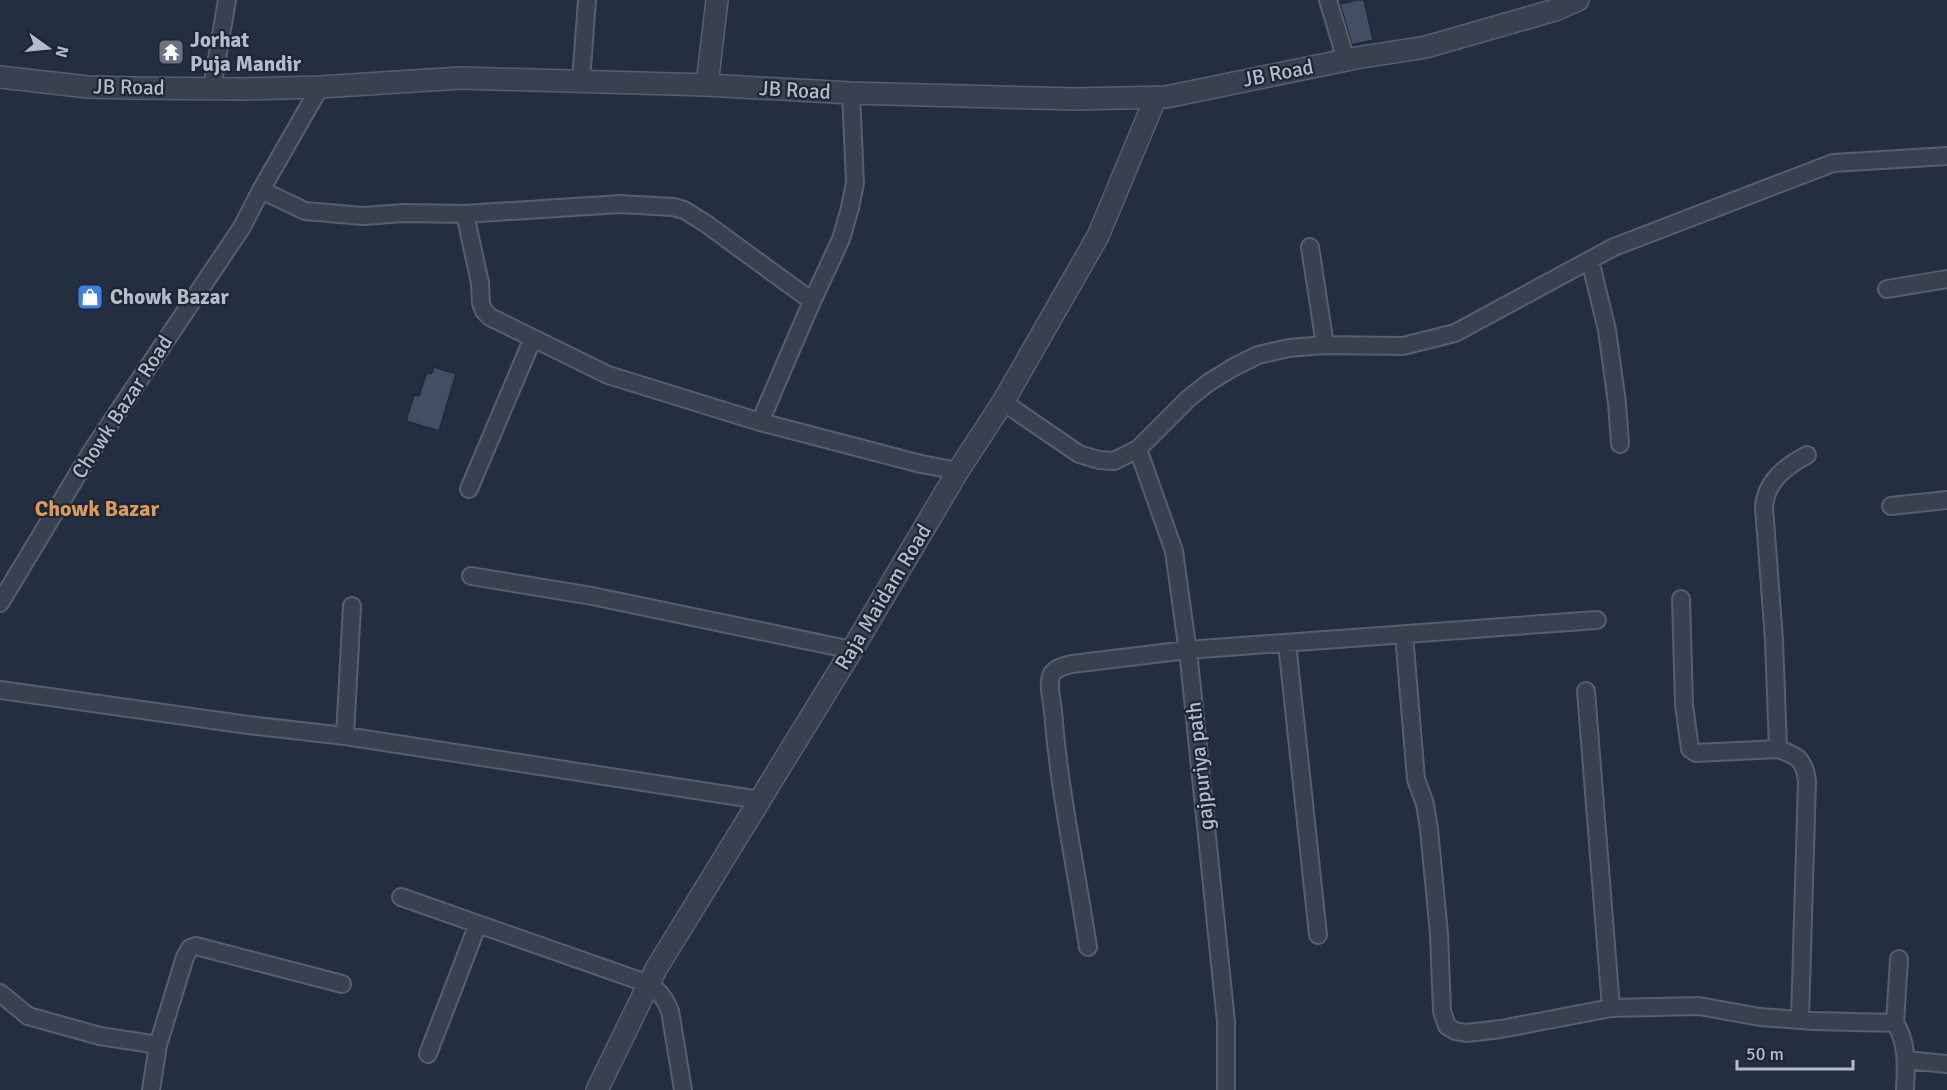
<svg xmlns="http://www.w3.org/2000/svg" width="1947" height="1090" viewBox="0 0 1947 1090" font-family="Signika,sans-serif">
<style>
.building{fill:#424e63;stroke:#1f2837;stroke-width:1.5}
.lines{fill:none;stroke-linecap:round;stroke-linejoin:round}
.minor-casing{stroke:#565f6e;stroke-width:20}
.tertiary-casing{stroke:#565f6e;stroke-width:24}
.minor{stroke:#384150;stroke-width:16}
.tertiary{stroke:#384150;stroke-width:21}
.labels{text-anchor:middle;stroke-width:4.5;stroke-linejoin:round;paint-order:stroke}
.poi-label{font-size:21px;font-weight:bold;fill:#b4bccb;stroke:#1d2635;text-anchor:start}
.street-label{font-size:21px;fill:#b4bccb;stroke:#1d2635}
.neighbourhood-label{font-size:22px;font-weight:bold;fill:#db9a5f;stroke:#1d2635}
</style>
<rect width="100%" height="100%" fill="#232f40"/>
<!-- building -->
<path class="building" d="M1356,0H1364L1373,40L1352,45L1340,4Z
M434,367L456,374L439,431L406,421L414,395L419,396L426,374L432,373Z"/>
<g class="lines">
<defs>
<path id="minor" d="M1328,0L1346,60
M581,81L587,0
M212,88L227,0
M261,190L305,211L363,216L404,213L465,214L620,204L673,207L684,210L705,223L812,301
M465,214L480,283L481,303L484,311L490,317L608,375L760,422L921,464L958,471
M1310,247L1325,345
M1590,260L1607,330L1617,403L1620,444
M1887,289L1947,279
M1003,402L1079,454L1099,460L1114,461L1138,449L1189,398L1208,383L1232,368L1258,355L1289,348L1325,345L1403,346L1455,333L1614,247L1833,163L1947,156
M760,422L810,306L841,239L850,208L855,183L851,93
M1138,449L1174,551L1189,660L1226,1022V1090
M469,489L533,338
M1891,506L1947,500
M471,576L592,596L852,650
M1681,599L1684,705L1690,749L1696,753L1778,749
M0,603L93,449L242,227L261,190L320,87
M1404,635L1416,779L1425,804L1429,829L1439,934L1442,1011L1447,1026L1455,1031L1466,1033L1501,1029L1611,1008L1699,1006L1760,1017L1814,1021L1895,1023C1908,1043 1906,1067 1905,1090
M1287,643L1318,935
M0,690L248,725L345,736L760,800
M1586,691L1611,1008
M345,736L352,606
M401,897L649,984C660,992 665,999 670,1011L683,1090
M1088,947C1076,868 1059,790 1053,711C1052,700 1047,684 1052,674C1056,667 1065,666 1072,664L1187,650L1597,620
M0,993L28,1016L100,1036L158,1045L151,1090
M1800,1020L1807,781C1804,759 1798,756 1778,749L1774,640L1764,507C1766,481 1786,466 1807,455
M1895,1023L1899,959
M158,1045L185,957L190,948L196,946L342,984
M428,1054L478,924
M1906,1060L1947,1064"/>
<path id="tertiary" d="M0,77L88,87L129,88L242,89L320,87L461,78L707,85L851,93L1076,99L1166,97L1356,58L1426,47L1555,10L1578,0
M707,85L717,0
M597,1090L656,969L852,650L958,471L1003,402L1098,236L1156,97"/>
</defs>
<!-- minor casing -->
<use href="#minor" class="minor-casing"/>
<!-- tertiary casing -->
<use href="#tertiary" class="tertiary-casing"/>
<!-- minor -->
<use href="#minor" class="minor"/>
<!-- tertiary -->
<use href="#tertiary" class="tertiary"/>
</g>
<!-- icons -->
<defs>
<symbol id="temple-square" viewBox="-11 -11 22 22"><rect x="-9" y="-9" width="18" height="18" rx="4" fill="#6b7280" stroke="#1d2635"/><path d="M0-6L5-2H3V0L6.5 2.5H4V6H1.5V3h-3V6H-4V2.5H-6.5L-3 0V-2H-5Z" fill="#fff"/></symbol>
<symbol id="shop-square" viewBox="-11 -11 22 22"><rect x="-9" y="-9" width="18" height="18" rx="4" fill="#3f7fe0" stroke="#1d2635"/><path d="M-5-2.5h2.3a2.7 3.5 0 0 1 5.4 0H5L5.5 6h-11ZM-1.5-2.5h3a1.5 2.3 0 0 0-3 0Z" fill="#fff"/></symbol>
</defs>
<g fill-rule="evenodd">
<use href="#temple-square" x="156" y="37" width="30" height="30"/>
<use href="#shop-square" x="75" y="282" width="30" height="30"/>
</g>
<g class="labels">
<!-- poi labels -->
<g class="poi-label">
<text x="190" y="47">Jorhat<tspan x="190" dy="24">Puja Mandir</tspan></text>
<text x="110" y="304">Chowk Bazar</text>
</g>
<!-- street labels -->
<g class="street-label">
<text transform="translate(1278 73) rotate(-11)" y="7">JB Road</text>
<text transform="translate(129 87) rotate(1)" y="7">JB Road</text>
<text transform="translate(795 90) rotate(3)" y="7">JB Road</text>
<text transform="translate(122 407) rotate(-57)" y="7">Chowk Bazar Road</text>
<text transform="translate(883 597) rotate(-59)" y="7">Raja Maidam Road</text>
<text transform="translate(1200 766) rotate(-96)" y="7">gajpuriya path</text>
</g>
<!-- neighbourhood labels -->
<g class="neighbourhood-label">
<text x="97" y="516">Chowk Bazar</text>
</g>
</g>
<!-- north arrow -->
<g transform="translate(48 48) rotate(105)" stroke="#1d2635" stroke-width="4.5" paint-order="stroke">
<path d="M0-4.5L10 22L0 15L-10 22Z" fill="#b4bccb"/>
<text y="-9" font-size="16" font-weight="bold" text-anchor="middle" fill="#b4bccb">N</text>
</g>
<!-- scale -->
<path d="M1737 1060v9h116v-9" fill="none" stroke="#b4bccb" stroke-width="3"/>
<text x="1746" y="1060" font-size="18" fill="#b4bccb" stroke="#1d2635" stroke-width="4.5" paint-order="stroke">50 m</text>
</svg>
